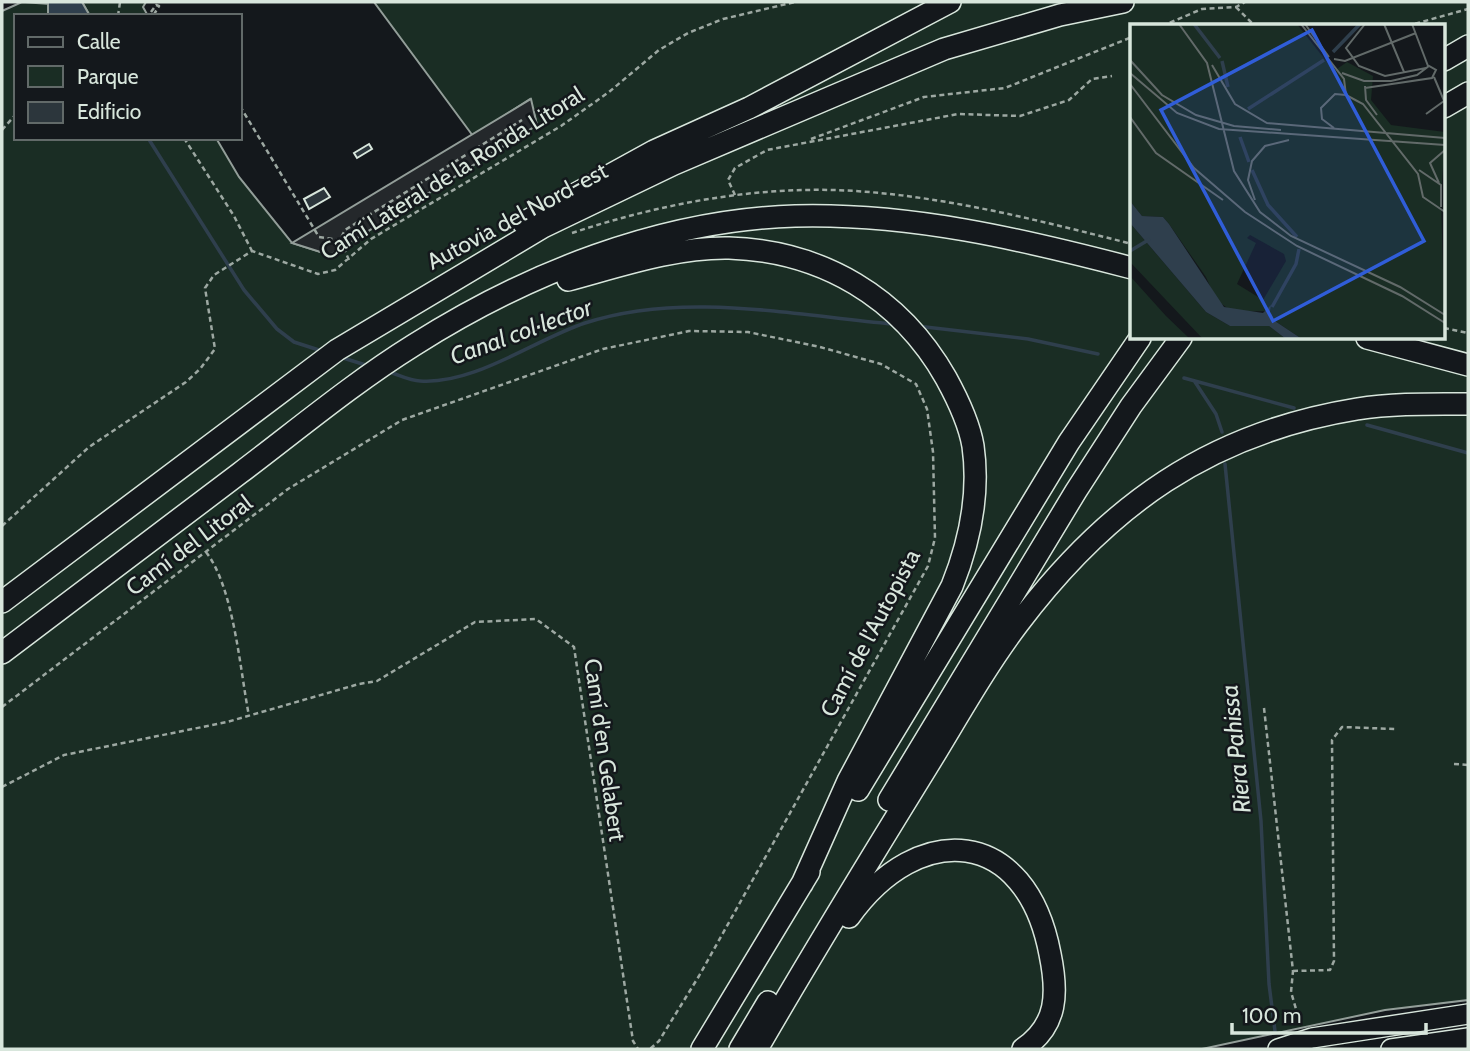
<svg xmlns="http://www.w3.org/2000/svg" width="1470" height="1051" viewBox="0 0 1470 1051" font-family="Cabin,sans-serif">
<style>
.green{fill:#1a2d24;stroke:#939e99;stroke-width:2;fill-rule:evenodd}
.parking{fill:#24282b;stroke:#939e99;stroke-width:2}
.water{fill:#2f3f4d;stroke:#939e99;stroke-width:2}
.lines{fill:none;stroke-linecap:round;stroke-linejoin:round}
.stream{stroke:#2f3f4d;stroke-width:3.5}
.building{fill:#2c363c;stroke:#d8e6dc;stroke-width:2}
.major-casing{stroke:#d8e6dc;stroke-width:22}
.highway-casing{stroke:#d8e6dc;stroke-width:24}
.path{stroke:#9da8a2;stroke-width:2.5;stroke-dasharray:5 3.5;stroke-linecap:butt}
.major{stroke:#14181c;stroke-width:19}
.highway{stroke:#14181c;stroke-width:21}
.labels{text-anchor:middle;stroke-width:5;stroke-linejoin:round;paint-order:stroke}
.street-label{font-size:23px;fill:#d8e6dc;stroke:#14181c}
.water-label{font-size:24px;font-style:italic;fill:#d8e6dc;stroke:#14181c}
.inset-river{fill:none;stroke:#2f3f4d;stroke-width:3.5}
.inset-road{fill:none;stroke:#626a69;stroke-width:2}
.view{fill:#305dd8;fill-opacity:0.15;stroke:#305dd8;stroke-width:3.5}
.inset-edge{fill:none;stroke:#d8e6dc;stroke-width:3.5}
</style>
<rect width="100%" height="100%" fill="#14181c"/>
<!-- green -->
<path class="green" d="M22,2L50,4L48,16H16V138H216L239,177L292,243L330,255L537,125L530,99L473,136L374,2H1468V1000L1385,1010L1202,1049H2V11ZM1132,26H1444V338H1132Z
M82,2H146L143,7L148,16H90Z"/>
<!-- parking -->
<path class="parking" d="M531,99L537,125L330,255L292,243Z"/>
<!-- water -->
<path class="water" d="M48,2H82L90,16H48Z"/>
<g class="lines">
<!-- stream -->
<path class="stream" d="M148,138L244,290L277,329L294,342L322,351
M917,326L1028,339L1098,354
M343,358L369,366
M389,372C399,375 410,381 420,381C474,385 534,340 585,323C682,291 792,315 892,324
M1184,378L1294,408
M1195,382L1216,414L1222,432
M1367,425L1468,453
M1225,464L1261,821L1269,984L1275,1031"/>
</g>
<!-- building -->
<path class="building" d="M369,144L372,149L357,158L354,153Z
M324,188L330,197L309,209L304,199Z"/>
<g class="lines">
<defs>
<path id="major" d="M1278,1049L1312,1038L1468,1014
M1391,1049L1468,1038"/>
<path id="highway" d="M1444,60L1468,46
M1444,107L1468,93
M523,223L654,151L749,108L950,2
M568,280C620,266 675,247 729,248C822,251 900,297 946,378C957,398 969,422 973,446C980,495 970,541 952,586L848,781L802,884
M1367,338L1468,365
M2,602L337,350L543,227L674,164L944,49L1060,15L1123,2
M2,653C81,593 161,533 240,473C297,430 353,383 414,345C526,274 660,220 795,216C910,213 1021,239 1132,268
M858,790L1069,442L1140,338
M889,800L1076,491L1131,406L1181,338
M849,917C919,819 1026,827 1050,954C1058,993 1058,1025 1023,1049
M702,1049L809,872
M740,1049L768,1002
M757,1049C812,954 869,861 927,767C956,720 984,669 1018,624C1107,506 1209,433 1357,409C1394,403 1431,404 1468,404"/>
</defs>
<!-- major casing -->
<use href="#major" class="major-casing"/>
<!-- highway casing -->
<use href="#highway" class="highway-casing"/>
<!-- path -->
<path class="path" d="M1236,7L1255,26
M151,12L156,5L159,6L153,16
M118,16L120,2
M140,16H141
M1162,26L1202,9L1236,7L1245,2
M1407,26L1468,9
M240,106L319,237L340,240
M2,130L16,114
M184,138L234,216L252,251
M811,139L924,97L1005,88L1132,37
M735,195L728,180L735,168L767,150L958,114L1020,116L1069,100L1092,79L1112,76
M572,233C663,203 759,185 855,191C949,197 1041,221 1132,244
M349,260L340,240L345,230L522,120
M1444,328L1468,333
M2,526L89,447L186,382L200,369L215,349L205,288L214,275L252,251L318,274L335,270L371,239L561,126L609,92L659,50L688,33L723,19L795,2
M206,552C234,588 240,670 249,716
M2,707L288,489L402,420L603,349L689,331L748,332L820,347L881,364L916,384L927,409L933,452L935,538L928,566L699,976L659,1041L650,1049
M1264,708L1293,971L1291,992L1301,1026
M1454,764L1468,765
M2,787L64,755L227,722L359,684L377,681L475,622L536,619L574,647L633,1041L638,1049
M1293,971L1330,970L1334,961L1332,740L1342,727L1395,729"/>
<!-- major -->
<use href="#major" class="major"/>
<!-- highway -->
<use href="#highway" class="highway"/>
</g>
<g class="labels">
<!-- street labels -->
<g class="street-label">
<text transform="translate(452 173) rotate(-32)" y="8">Camí Lateral de la Ronda Litoral</text>
<text transform="translate(517 216) rotate(-28)" y="8">Autovia del Nord-est</text>
<text transform="translate(189 545) rotate(-37)" y="8">Camí del Litoral</text>
<text transform="translate(870 633) rotate(-62)" y="8">Camí de l'Autopista</text>
<text transform="translate(605 750) rotate(82)" y="8">Camí d'en Gelabert</text>
</g>
<!-- water labels -->
<g class="water-label">
<text transform="translate(521 332) rotate(-20)" y="8">Canal col·lector</text>
<text transform="translate(1236 749) rotate(-96)" y="8">Riera Pahissa</text>
</g>
</g>
<!-- overview -->
<g transform="translate(1130 24)">
<rect width="315" height="315" fill="#14181c"/>
<path d="M0,0H167L204,47L217,38L243,52L241,76L261,101L315,108L311,176L315,315H172L139,293L136,287L103,288L86,276L76,253L39,200L33,193L12,192L0,177ZM120,211L154,230L156,237L133,276L107,260L126,219L117,214ZM0,199L76,288L100,302H139L156,315H73L0,238ZM0,252L36,292L60,315H0Z" fill="#1a2d24" fill-rule="evenodd"/>
<path d="M0,177L12,192L33,193L39,200L94,283L133,289L141,281L139,293L172,315H156L139,302H100L76,288L0,199Z" fill="#2f3f4d"/>
<path class="inset-river" d="M64,0L90,34M203,28L230,0M92,37L98,63M118,85L194,36M110,113L119,138M122,146L138,181L167,213M0,227L20,215M142,283L166,240L169,225"/>
<path class="inset-road" d="M49,0L77,39L104,147L130,188L161,212L270,263L315,291M171,0L214,55L216,71L233,80L288,150L293,173L315,188M175,0L199,33M235,0L216,24L229,42L255,52L296,44M254,0L274,48M282,0L298,42M204,35L215,37L286,9M0,36L32,71L66,91L104,102L151,106M82,41L105,80L137,99L315,114M0,49L47,89L89,105L315,121M212,49L234,57H261L287,51L299,42L306,46L302,54L235,64M304,53L315,79M0,60L64,144L115,188L167,222L272,272L315,299M235,62L236,76L247,91M296,90L314,77M0,93L26,129L93,176M204,104L192,95L191,84L205,70L216,71M289,146L311,161V183M309,159L300,139L315,126M125,176L118,156L122,137L135,122L159,116"/>
<path class="view" d="M182,6L294,217L143,297L31,86Z"/>
<rect width="315" height="315" class="inset-edge"/>
</g>
<!-- border -->
<rect width="1470" height="1051" fill="none" stroke="#d8e6dc" stroke-width="7"/>
<!-- legend -->
<rect x="14" y="14" width="228" height="126" fill="#14181c" stroke="#626a69" stroke-width="2"/>
<rect x="28" y="37" width="35" height="10" fill="#14181c" stroke="#626a69" stroke-width="2"/>
<text x="77" y="49" font-size="21" fill="#d8e6dc">Calle</text>
<rect x="28" y="66" width="35" height="21" fill="#1a2d24" stroke="#626a69" stroke-width="2"/>
<text x="77" y="84" font-size="21" fill="#d8e6dc">Parque</text>
<rect x="28" y="102" width="35" height="21" fill="#2c363c" stroke="#626a69" stroke-width="2"/>
<text x="77" y="119" font-size="21" fill="#d8e6dc">Edificio</text>
<!-- scale -->
<path d="M1232 1023v10h194v-10" fill="none" stroke="#d8e6dc" stroke-width="3.5"/>
<text x="1242" y="1023" font-size="21" fill="#d8e6dc" stroke="#14181c" stroke-width="5" paint-order="stroke">100 m</text>
</svg>
